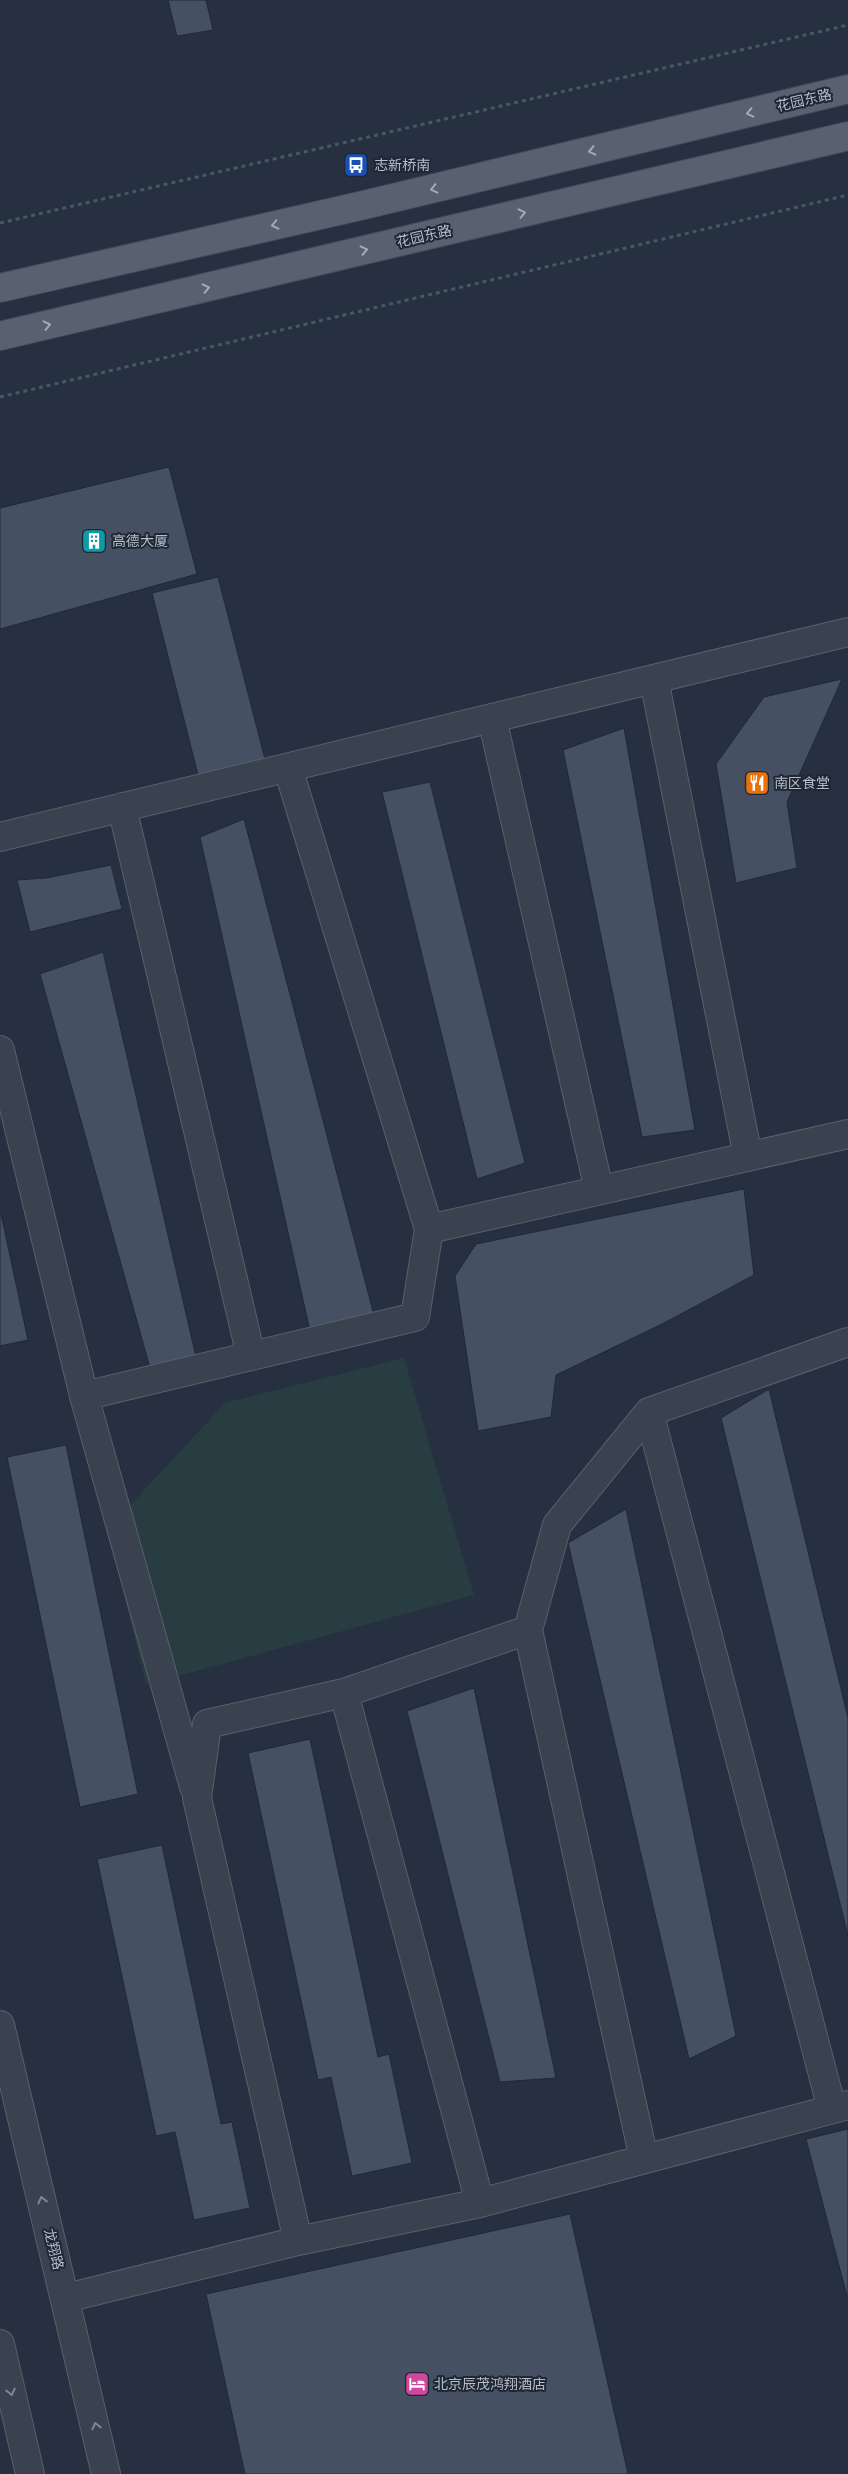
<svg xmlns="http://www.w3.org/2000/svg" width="848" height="2474" viewBox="0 0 848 2474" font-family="'DejaVu Sans','Noto Sans SC',sans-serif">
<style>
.green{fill:#283d41}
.building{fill:#455062;stroke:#212937}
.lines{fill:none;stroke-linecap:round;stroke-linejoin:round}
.minor-casing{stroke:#58606d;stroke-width:30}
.major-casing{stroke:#434b59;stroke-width:30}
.path{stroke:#465a5e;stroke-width:3;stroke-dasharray:4 4;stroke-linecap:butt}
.minor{stroke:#3a4250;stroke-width:28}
.major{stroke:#586170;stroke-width:28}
.oneway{stroke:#a3abb8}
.oneway2{stroke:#7e8693}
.labels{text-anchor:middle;stroke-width:4;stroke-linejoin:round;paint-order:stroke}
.street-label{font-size:14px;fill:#b6bdca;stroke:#1f2735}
.poi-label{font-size:14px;fill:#b6bdca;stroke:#1f2735;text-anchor:start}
</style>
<rect width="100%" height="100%" fill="#263040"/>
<!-- green -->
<path class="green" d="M404,1358L474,1595L146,1685L108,1529L225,1403Z"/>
<!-- building -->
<path class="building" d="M168,0H206L213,30L177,36Z
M169,467L197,574L0,629V508Z
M218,577L266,763L199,779L152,593Z
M842,679L787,802L797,868L736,883L716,764L764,697Z
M624,728L695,1130L642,1137L563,750Z
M430,782L525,1163L477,1179L382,792Z
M244,819L374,1315L310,1331L200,837Z
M111,865L122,909L30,932L17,880L46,878Z
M103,952L196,1357L152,1375L40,974Z
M744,1189L754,1275L662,1324L556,1375L551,1417L478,1431L455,1276L476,1244Z
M0,1209L28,1340L0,1346Z
M769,1389L848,1718V1936L721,1418Z
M66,1445L138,1794L80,1807L7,1457Z
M626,1509L736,2036L689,2059L568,1543Z
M474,1688L556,2078L500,2082L407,1711Z
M310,1739L378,2057L389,2054L412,2163L352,2176L331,2077L318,2080L248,1753Z
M162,1845L221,2124L232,2122L250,2208L194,2220L175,2132L156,2136L97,1859Z
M848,2129V2300L806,2139Z
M570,2214L628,2474H245L206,2294Z"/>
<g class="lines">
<defs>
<path id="minor" d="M654,679L748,1157
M492,718L599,1190
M288,768L429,1229
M122,807L251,1356
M0,837L848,632
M0,1050L84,1396
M848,1342L649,1412L557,1525L528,1630L344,1693L207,1724L197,1798L298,2241L480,2203L848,2105
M649,1412L832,2109
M528,1630L644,2159
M344,1693L480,2203
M194,1787L84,1396L415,1317L429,1229L848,1134
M0,2025L106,2474
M66,2298L298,2241
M0,2344L30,2474"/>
<path id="major" d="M0,288L364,205L848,89
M0,336L848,136"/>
</defs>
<!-- minor casing -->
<use href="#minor" class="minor-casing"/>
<!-- major casing -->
<use href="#major" class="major-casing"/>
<!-- path -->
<path class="path" d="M0,223L848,25
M0,397L848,195"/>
<!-- minor -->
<use href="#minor" class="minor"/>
<!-- major -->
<use href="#major" class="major"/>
</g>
<!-- one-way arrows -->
<defs><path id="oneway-chevron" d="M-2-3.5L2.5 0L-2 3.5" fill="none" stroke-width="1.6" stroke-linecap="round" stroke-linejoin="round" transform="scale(1.25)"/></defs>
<g class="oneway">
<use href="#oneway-chevron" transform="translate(750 113) rotate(167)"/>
<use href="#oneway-chevron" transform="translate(592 151) rotate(167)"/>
<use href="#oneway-chevron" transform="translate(434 189) rotate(167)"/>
<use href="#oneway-chevron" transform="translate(522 213) rotate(-13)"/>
<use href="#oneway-chevron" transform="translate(275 225) rotate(167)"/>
<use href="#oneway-chevron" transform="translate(364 250) rotate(-13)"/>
<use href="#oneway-chevron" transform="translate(206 288) rotate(-13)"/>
<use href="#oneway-chevron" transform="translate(47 325) rotate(-13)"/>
</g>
<g class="oneway2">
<use href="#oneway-chevron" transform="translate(42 2200) rotate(-104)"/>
<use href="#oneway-chevron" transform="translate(11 2392) rotate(77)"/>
<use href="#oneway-chevron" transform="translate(96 2426) rotate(-103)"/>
</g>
<!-- icons -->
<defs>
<symbol id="bus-square" viewBox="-11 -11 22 22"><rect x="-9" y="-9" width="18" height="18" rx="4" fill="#1a4fb4" stroke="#1f2735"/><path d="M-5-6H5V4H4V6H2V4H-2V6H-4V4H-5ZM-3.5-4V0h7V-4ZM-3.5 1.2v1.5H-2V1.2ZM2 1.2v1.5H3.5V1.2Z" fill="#fff"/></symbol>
<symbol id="building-square" viewBox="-11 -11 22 22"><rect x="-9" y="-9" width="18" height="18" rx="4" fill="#0f9aa8" stroke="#1f2735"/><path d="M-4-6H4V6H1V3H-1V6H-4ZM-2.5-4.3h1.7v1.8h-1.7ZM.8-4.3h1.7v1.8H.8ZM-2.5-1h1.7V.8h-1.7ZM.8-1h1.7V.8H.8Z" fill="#fff"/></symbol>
<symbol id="restaurant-square" viewBox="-11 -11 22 22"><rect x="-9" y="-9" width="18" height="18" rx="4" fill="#e8710a" stroke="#1f2735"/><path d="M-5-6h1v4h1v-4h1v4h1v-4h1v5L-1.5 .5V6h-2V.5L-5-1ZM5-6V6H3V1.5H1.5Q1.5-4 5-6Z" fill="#fff"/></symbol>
<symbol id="hotel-square" viewBox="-11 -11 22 22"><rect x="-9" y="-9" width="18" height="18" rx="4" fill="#d1479c" stroke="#1f2735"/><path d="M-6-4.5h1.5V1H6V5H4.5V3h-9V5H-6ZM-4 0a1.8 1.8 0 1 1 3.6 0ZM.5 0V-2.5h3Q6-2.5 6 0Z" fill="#fff"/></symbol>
</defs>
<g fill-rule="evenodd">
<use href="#bus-square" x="342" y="151" width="28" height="28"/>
<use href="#building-square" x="80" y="527" width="28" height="28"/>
<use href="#restaurant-square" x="743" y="769" width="28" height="28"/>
<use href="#hotel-square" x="403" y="2370" width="28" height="28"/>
</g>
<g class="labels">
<!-- street labels -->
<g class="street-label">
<text transform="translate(804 100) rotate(-13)" y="5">花园东路</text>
<text transform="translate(424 236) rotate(-13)" y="5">花园东路</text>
<text transform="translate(54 2249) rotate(76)" y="5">龙翔路</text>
</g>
<!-- poi labels -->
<g class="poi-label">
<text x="374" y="170">志新桥南</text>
<text x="112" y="546">高德大厦</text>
<text x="774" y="788">南区食堂</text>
<text x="434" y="2389">北京辰茂鸿翔酒店</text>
</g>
</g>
</svg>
